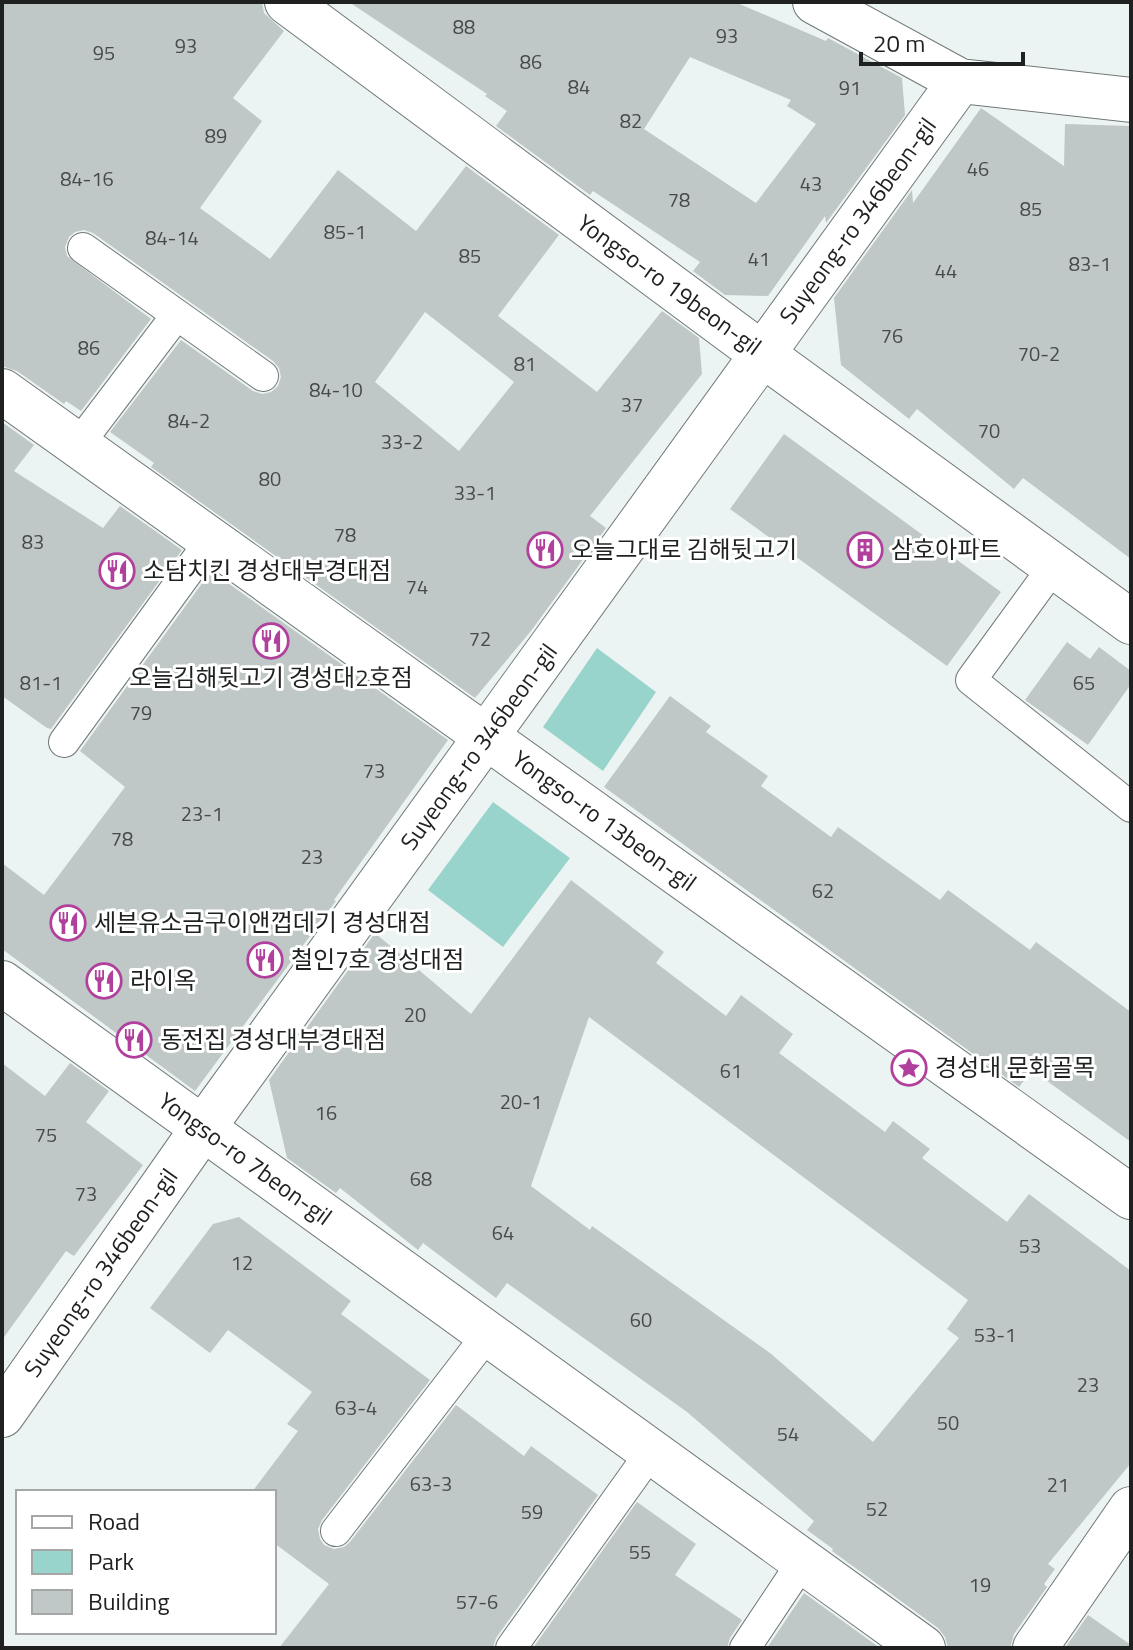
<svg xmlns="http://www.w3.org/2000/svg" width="1133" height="1650" viewBox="0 0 1133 1650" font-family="'Titillium Web','Noto Sans KR',sans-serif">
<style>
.green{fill:#99d4cc}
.building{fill:#bfc8c6;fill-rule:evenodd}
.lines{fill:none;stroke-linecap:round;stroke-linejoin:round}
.service-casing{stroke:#717877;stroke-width:32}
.minor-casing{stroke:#717877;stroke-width:46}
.service{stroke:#fff;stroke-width:30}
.minor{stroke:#fff;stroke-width:44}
.labels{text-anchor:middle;stroke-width:6;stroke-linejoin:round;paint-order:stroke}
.number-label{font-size:20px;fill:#464b4a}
.street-label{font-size:24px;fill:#1e2120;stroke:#fff}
.poi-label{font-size:24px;fill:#1e2120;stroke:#fff;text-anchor:start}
</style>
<rect width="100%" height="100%" fill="#ecf4f3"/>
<!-- green -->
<path class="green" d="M597,648L656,692L603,771L543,727Z
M493,802L570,858L503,947L428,890Z"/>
<!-- building -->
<path class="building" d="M2,2H262L264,13L284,31L233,98L262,121L200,208L270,259L338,170L416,231L466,166L559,235L498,316L597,392L662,311L699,338L702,374L590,516L606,528L531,631L475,698L151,467L154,463L110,432L181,340L253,391L262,394L271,392L278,386L281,377L279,368L273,361L93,233L84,230L75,232L69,237L65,247L67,256L151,319L81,411L66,401L64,404L17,371L2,366ZM425,312L514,382L459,451L375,382Z
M349,2H735L826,41L828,38L902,78L905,115L826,223L825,216L768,296L725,295L693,271L700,262L593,191L590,195L496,126L507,111L485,96L487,94ZM690,57L791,100L787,106L816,124L756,203L644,129Z
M981,108L1064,166L1065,124L1131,126V559L1023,478L1014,489L917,409L909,419L841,365L834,298L912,190L913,203Z
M2,422L34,445L14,471L103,528L120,506L182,550L51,729L47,728L2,696Z
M784,434L1001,592L947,666L730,509Z
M211,571L448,740L334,900L336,901L195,1091L2,949V863L44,895L125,787L80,751Z
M1067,642L1090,659L1099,647L1131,671V684L1088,745L1025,700Z
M670,696L711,726L706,732L768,776L761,786L831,837L838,827L940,900L948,890L1030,950L1036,942L1131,1012V1142L1032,1070L1019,1087L604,787Z
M571,880L664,952L656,963L726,1016L741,995L793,1034L779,1053L885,1132L893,1121L930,1149L922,1158L1007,1222L1029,1194L1131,1271V1463L1048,1564L1055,1569L1044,1584L1047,1587L1014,1634L1010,1648H948L945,1637L938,1628L832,1551L833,1549L807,1530L814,1521L687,1412L507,1283L496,1298L423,1243L418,1250L340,1188L336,1193L287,1158L269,1080L375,933L471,1014ZM589,1017L968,1300L947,1329L959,1338L873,1442L770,1353L592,1226L590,1230L531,1186Z
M2,1063L45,1096L70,1063L109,1091L86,1122L143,1165L74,1256L66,1251L2,1340Z
M239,1217L351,1301L341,1314L430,1380L322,1520L318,1529L320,1539L324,1545L334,1549L344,1547L350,1542L456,1405L524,1456L531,1446L598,1495L496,1638L493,1648H279L329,1584L274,1543V1492H252L298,1431L287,1424L312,1392L228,1330L210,1353L150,1308L213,1224Z
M637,1502L696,1544L675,1575L742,1620L730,1638L727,1648H533Z
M804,1593L880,1648H767Z
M1088,1615L1131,1645V1648H1065Z"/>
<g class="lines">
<defs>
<path id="service" d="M83,248L263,376
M78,445L176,316
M1054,566L971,680L1131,807
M64,742L211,540
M336,1531L488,1334
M511,1648L651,1452
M745,1648L803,1561"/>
<path id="minor" d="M287,2L762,354L1131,622
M815,2L960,81L1131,100
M2,391L1131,1197
M2,983L923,1648
M2,1415L203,1128L960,81
M1035,1648L1131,1509"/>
</defs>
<!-- service casing -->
<use href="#service" class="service-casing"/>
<!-- minor casing -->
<use href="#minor" class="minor-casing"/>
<!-- service -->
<use href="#service" class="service"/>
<!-- minor -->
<use href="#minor" class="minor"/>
</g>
<!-- icons -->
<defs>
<symbol id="restaurant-ring" viewBox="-11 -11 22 22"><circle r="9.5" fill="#fff" stroke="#b1409c" stroke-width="1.5"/><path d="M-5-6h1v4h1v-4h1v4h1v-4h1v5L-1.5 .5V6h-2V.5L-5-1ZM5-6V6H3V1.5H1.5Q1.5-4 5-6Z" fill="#b1409c"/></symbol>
<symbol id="building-ring" viewBox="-11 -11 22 22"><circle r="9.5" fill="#fff" stroke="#b1409c" stroke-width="1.5"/><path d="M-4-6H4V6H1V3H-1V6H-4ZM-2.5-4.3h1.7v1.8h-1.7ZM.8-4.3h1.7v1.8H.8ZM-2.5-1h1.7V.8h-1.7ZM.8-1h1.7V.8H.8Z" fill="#b1409c"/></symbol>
<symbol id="sight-ring" viewBox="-11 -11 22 22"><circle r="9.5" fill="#fff" stroke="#b1409c" stroke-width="1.5"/><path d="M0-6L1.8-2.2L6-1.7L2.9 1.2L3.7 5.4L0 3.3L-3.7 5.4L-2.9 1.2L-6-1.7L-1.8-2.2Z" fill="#b1409c"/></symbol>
</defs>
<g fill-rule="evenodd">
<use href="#restaurant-ring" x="525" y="530" width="40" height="40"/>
<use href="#building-ring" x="845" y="530" width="40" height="40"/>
<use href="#restaurant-ring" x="97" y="551" width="40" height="40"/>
<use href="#restaurant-ring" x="251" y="621" width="40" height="40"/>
<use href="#restaurant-ring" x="48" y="903" width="40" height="40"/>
<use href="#restaurant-ring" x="245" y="940" width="40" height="40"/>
<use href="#restaurant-ring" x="84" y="961" width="40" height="40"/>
<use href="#restaurant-ring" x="114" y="1020" width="40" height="40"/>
<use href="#sight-ring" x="889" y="1048" width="40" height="40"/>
</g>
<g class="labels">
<!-- number labels -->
<g class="number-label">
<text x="464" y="34">88</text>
<text x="727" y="43">93</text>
<text x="186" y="53">93</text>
<text x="104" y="60">95</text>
<text x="531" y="69">86</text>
<text x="579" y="94">84</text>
<text x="850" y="95">91</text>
<text x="631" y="128">82</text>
<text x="216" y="143">89</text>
<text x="978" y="176">46</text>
<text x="87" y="186">84-16</text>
<text x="811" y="191">43</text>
<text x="679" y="207">78</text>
<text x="1031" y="216">85</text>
<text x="345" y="239">85-1</text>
<text x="172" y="245">84-14</text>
<text x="470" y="263">85</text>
<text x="759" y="266">41</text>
<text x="1090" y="271">83-1</text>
<text x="946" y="278">44</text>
<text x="892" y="343">76</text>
<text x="89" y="355">86</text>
<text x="1039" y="361">70-2</text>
<text x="525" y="371">81</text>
<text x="336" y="397">84-10</text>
<text x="632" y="412">37</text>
<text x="189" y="428">84-2</text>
<text x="989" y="438">70</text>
<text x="402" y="449">33-2</text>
<text x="270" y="486">80</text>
<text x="475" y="500">33-1</text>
<text x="345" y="542">78</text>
<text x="33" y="549">83</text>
<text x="417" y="594">74</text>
<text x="480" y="646">72</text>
<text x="41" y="690">81-1</text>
<text x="1084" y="690">65</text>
<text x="141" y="720">79</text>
<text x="374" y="778">73</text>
<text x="202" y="821">23-1</text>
<text x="122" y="846">78</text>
<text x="312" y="864">23</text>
<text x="823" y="898">62</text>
<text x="415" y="1022">20</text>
<text x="731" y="1078">61</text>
<text x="521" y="1109">20-1</text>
<text x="326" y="1120">16</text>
<text x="46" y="1142">75</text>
<text x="421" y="1186">68</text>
<text x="86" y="1201">73</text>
<text x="503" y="1240">64</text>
<text x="1030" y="1253">53</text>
<text x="242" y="1270">12</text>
<text x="641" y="1327">60</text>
<text x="995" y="1342">53-1</text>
<text x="1088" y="1392">23</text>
<text x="356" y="1415">63-4</text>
<text x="948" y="1430">50</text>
<text x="788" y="1441">54</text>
<text x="431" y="1491">63-3</text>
<text x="1058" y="1492">21</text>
<text x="877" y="1516">52</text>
<text x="532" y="1519">59</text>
<text x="640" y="1559">55</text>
<text x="980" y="1592">19</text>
<text x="477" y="1609">57-6</text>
</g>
<!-- street labels -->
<g class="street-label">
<text transform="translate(858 221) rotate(-54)" y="8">Suyeong-ro 346beon-gil</text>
<text transform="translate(669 285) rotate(36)" y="8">Yongso-ro 19beon-gil</text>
<text transform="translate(479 747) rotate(-54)" y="8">Suyeong-ro 346beon-gil</text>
<text transform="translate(604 821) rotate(36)" y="8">Yongso-ro 13beon-gil</text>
<text transform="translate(245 1159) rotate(36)" y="8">Yongso-ro 7beon-gil</text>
<text transform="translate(101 1273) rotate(-55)" y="8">Suyeong-ro 346beon-gil</text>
</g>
<!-- poi labels -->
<g class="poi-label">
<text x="571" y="558">오늘그대로 김해뒷고기</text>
<text x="891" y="558">삼호아파트</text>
<text x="143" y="579">소담치킨 경성대부경대점</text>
<text x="271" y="686" text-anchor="middle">오늘김해뒷고기 경성대2호점</text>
<text x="94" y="931">세븐유소금구이앤껍데기 경성대점</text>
<text x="291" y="968">철인7호 경성대점</text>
<text x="130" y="989">라이옥</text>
<text x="160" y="1048">동전집 경성대부경대점</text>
<text x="935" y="1076">경성대 문화골목</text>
</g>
</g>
<!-- border -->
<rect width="1133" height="1650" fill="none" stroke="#1e2120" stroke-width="8"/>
<!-- legend -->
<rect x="16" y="1490" width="260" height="144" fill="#ffffff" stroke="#a5a6a6" stroke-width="2"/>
<rect x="32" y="1516" width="40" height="12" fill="#ffffff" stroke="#a5a6a6" stroke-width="2"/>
<text x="88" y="1530" font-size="24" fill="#1e2120">Road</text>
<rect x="32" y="1550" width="40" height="24" fill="#99d4cc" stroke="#a5a6a6" stroke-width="2"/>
<text x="88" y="1570" font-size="24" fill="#1e2120">Park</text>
<rect x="32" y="1590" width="40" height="24" fill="#bfc8c6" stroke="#a5a6a6" stroke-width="2"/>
<text x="88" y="1610" font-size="24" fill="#1e2120">Building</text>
<!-- scale -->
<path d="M861 52v12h162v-12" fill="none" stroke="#1e2120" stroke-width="4"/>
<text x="873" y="52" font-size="24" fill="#1e2120" stroke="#ffffff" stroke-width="6" paint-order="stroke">20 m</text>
</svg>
